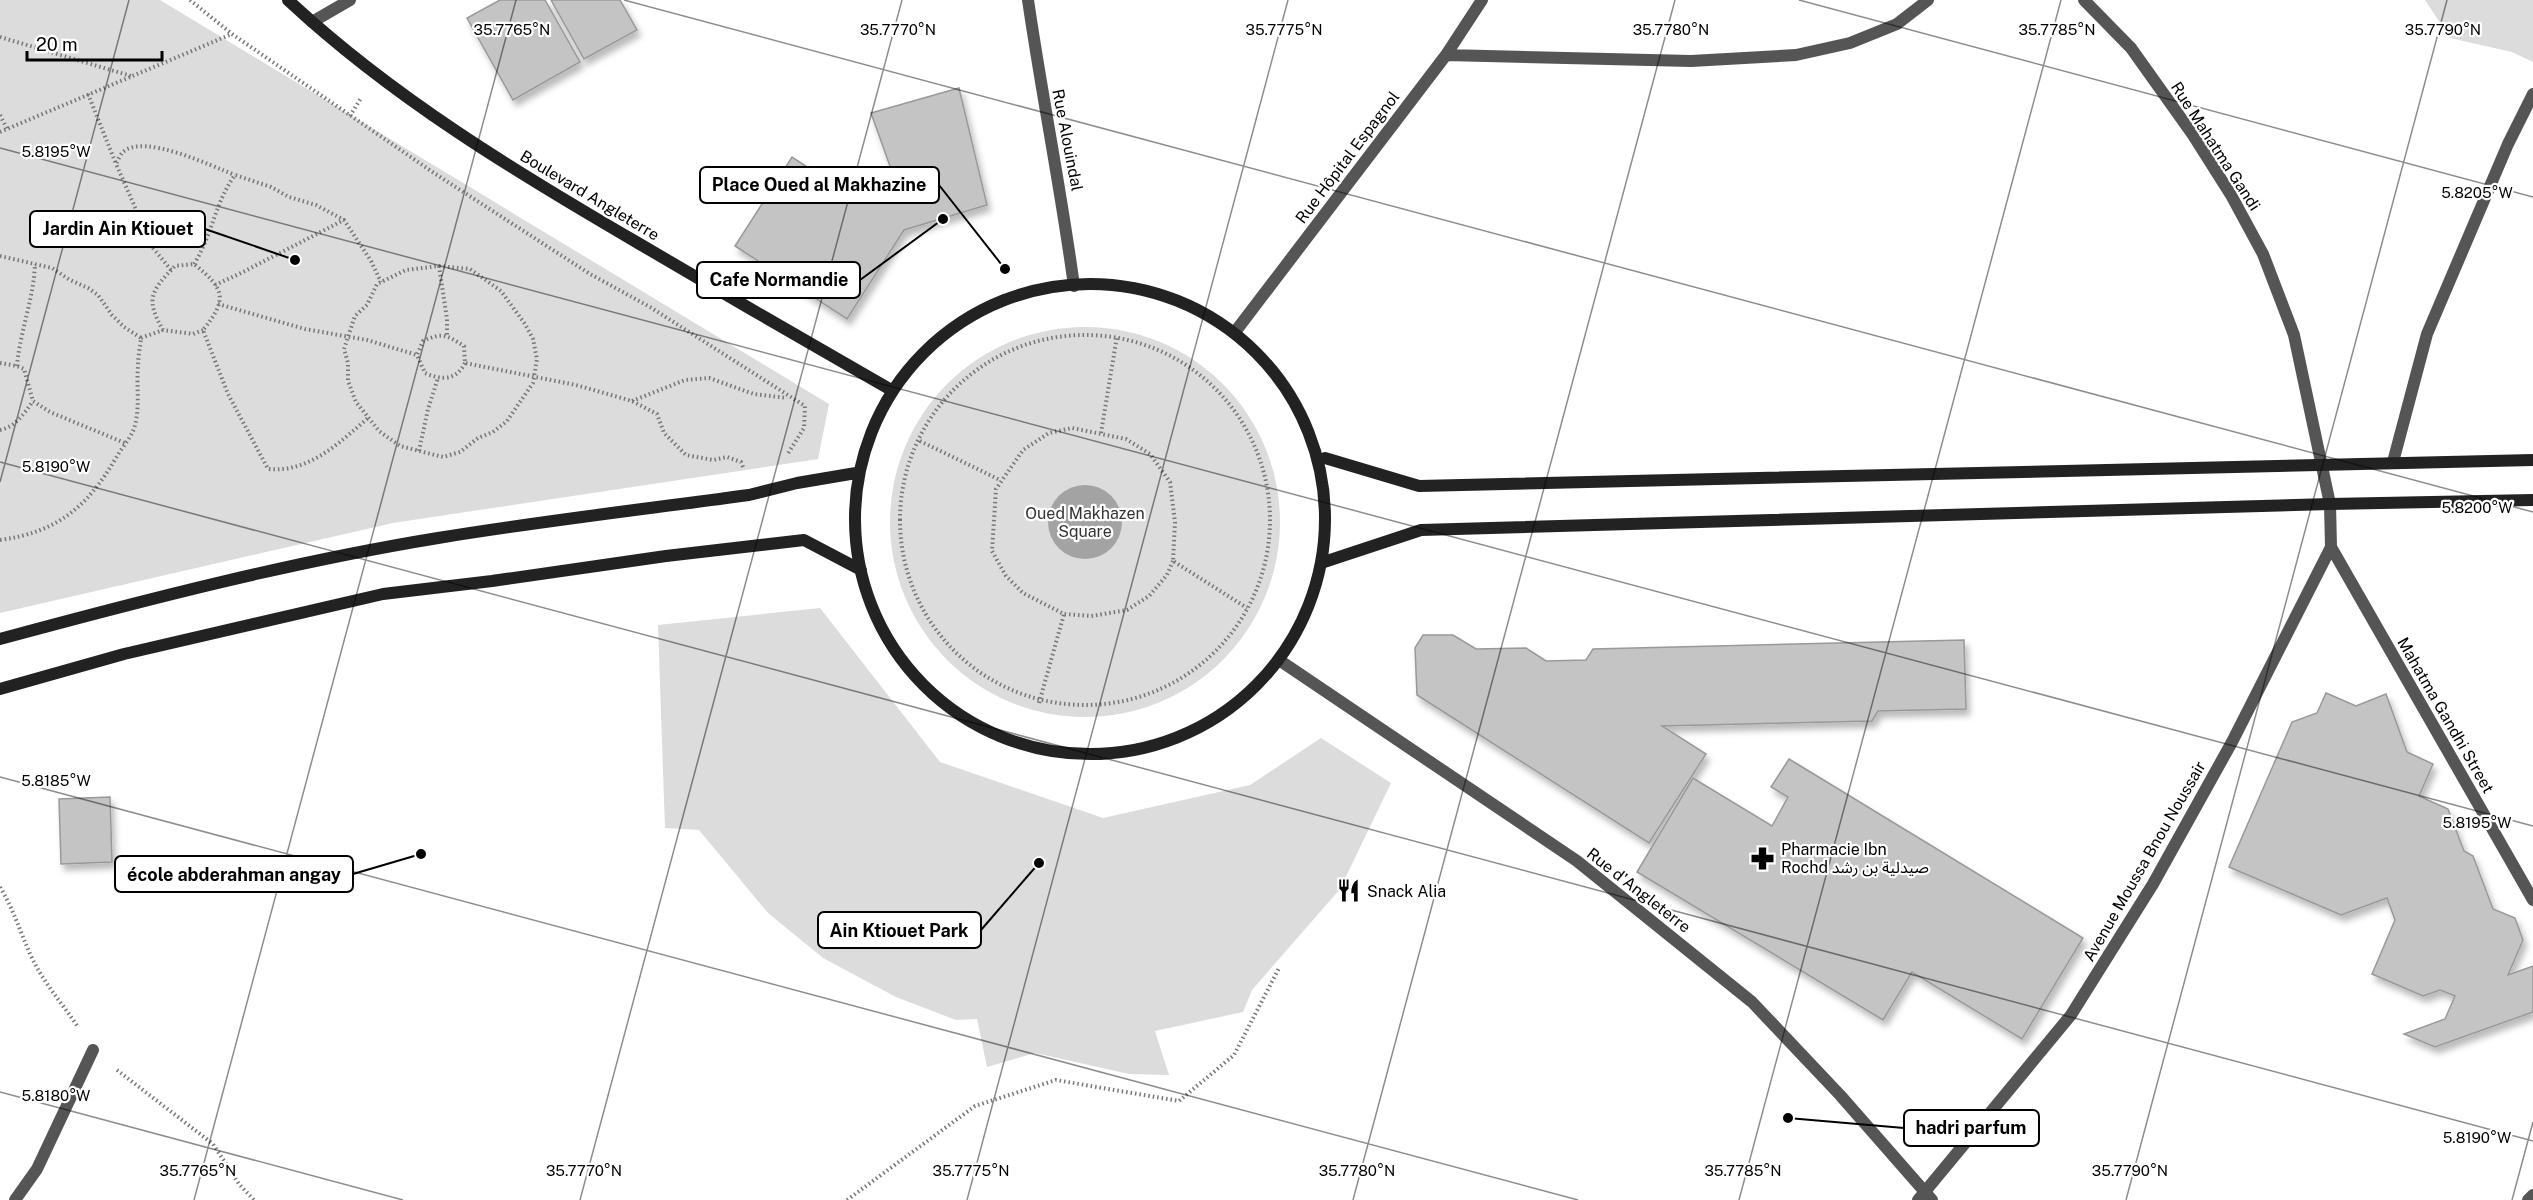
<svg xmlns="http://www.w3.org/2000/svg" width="2533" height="1200" viewBox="0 0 2533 1200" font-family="'Public Sans','Noto Sans Arabic',sans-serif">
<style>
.green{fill:#dcdcdc}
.water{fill:#a3a3a3}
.building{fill:#c4c4c4;stroke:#999;stroke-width:1.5;filter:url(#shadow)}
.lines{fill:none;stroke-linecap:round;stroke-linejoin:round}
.path{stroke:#777;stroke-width:4;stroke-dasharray:1.5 3;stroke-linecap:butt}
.minor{stroke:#555;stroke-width:12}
.secondary{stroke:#222;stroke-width:12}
.ticks{fill:none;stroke:#000;stroke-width:1.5;stroke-opacity:0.45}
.labels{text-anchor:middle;stroke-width:4.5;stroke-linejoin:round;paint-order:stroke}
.street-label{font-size:16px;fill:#000;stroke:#fff}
.park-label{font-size:16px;fill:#333;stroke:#fff}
.poi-label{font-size:16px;fill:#000;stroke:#fff;text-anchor:start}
.ticks-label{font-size:15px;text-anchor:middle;fill:#000;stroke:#fff;stroke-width:4.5;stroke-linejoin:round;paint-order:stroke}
.leader{fill:none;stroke:#000;stroke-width:2}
.callout-dot{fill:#000;stroke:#fff;stroke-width:2}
.callout{fill:#fff;stroke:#000;stroke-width:2}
.callout-label{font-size:18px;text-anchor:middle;font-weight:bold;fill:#000}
</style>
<defs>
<filter id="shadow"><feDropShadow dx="3.5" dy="6" stdDeviation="3" flood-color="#0004"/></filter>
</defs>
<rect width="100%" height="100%" fill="#fff"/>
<!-- green -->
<path class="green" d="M0,0H160L829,404L818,459L393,523L0,613Z
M2425,0H2533V62L2512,52L2450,38Z
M890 522a195 195 0 1 1 390 0a195 195 0 1 1-390 0Z
M820,608L940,762L1103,818L1250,785L1321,738L1391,783L1340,889L1252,990L1243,1012L1155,1031L1169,1075L1129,1074L1035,1053L987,1067L977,1019L956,1020L896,997L823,958L768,913L699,830L665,828L658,625Z"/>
<!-- water -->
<path class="water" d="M1048 522a37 37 0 1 1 74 0a37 37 0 1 1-74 0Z"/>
<!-- building -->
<path class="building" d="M500,0H545L580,62L513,100L467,18Z
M551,0H620L637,30L584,59Z
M959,88L987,205L904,230L847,319L735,246L792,157L850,195L891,169L871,113Z
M1423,635H1453L1476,649L1526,648L1546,661L1586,660L1593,649L1964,640L1966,709L1878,711L1872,721L1662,726L1706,754L1649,843L1417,695L1415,648Z
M2326,693L2356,706L2386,694L2407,752L2433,764L2419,796L2448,809L2464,851L2473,856L2493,909L2515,918L2523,940L2508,975L2533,966V1012L2435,1047L2404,1034L2445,1019L2455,996L2440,990L2423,996L2372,974L2395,920L2387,898L2341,915L2229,867L2292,722L2317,713Z
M1789,759L2083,938L2022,1039L1912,972L1883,1020L1637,872L1693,778L1772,826L1788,797L1771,787Z
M110,797L112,862L61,864L59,799Z"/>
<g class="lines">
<!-- path -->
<path class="path" d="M190,0L232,34L434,173L590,274L650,307L805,406L804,428L787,455
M0,37L131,76
M88,94L116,164
M0,115L7,129
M350,116L361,98
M0,132L232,34
M0,256L52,268L70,280L88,288L98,295L112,315L124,327L141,338
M194,264C212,236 215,202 235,175L271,187L289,197L316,205L344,220
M439,266L470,269L501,291L525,324L533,339L537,359L533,383L507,421L493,432L478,438L460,452L443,457L400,446L379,431L356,402L348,381V363L344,349L355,316L367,305L377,284L406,270Z
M439,266L447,319V336
M171,270L153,248L116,164C118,160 120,155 123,152C144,133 211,166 235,175
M215,285L241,273L344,220L371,261L381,282
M218,304L305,329L367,340L417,355
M203,330L193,334L163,330C145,299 151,291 175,266L194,264C225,289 228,299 203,330L228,394L268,469C309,473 339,443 368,418
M900 520a185 185 0 1 1 370 0a185 185 0 1 1-370 0Z
M141,338L163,330
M0,363L17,366L24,369L33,401L50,412L125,443
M465,363C456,381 441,380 425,373L417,355L423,341C443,332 446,335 464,346L465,363L576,385L632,401L657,414L664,433L686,455L713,460L727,457L741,462L743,467
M17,366C20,331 34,298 35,264
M632,401L685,380L709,378L754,394L787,398
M0,430C15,427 24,414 33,401
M1101,433L1117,336
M920,441L1000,480
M419,451L428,409L438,378
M0,540C58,532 87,507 116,458C121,449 129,440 133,431C141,411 136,387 138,366C138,357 140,348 141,338
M1173,561L1167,575L1149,596L1127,610L1091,616L1064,614L1023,593L1006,576L992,551L996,489L1023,450L1049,433L1072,428L1126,439L1150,454L1170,482L1175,522L1173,561L1247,608
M1039,703L1064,614
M0,887C14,910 20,932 31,956C43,982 62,1003 78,1027
M117,1070L213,1144L239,1184L254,1200
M847,1200L975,1106L1056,1080L1179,1101L1234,1055L1279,968"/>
<!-- minor -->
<path class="minor" d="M1028,0C1042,96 1061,190 1074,286
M312,22L350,0
M1446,55L1691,61L1796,55L1850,43L1897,24L1928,0
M1235,332L1446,55L1482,0
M2393,462L2427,334L2508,144L2533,94
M2331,547L2533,900
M1279,660L1577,861L1752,1002L1840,1095L1932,1200
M15,1200L37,1169L93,1050
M1918,1200L2071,1015L2153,884L2232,742L2331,547L2330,504L2294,335L2263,254L2231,195L2193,135L2131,48L2084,0
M2528,1200L2533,1195"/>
<!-- secondary -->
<path class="secondary" d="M288,0C392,97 516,172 638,243C723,293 807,342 893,391
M855 519a235 235 0 1 1 470 0a235 235 0 1 1-470 0Z
M1325,458L1419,486L2533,460
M1321,563L1421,530L2330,504L2533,500
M0,639C144,600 291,562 438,538C541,521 646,509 749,495L797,483L856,473
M0,689L124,654L383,594L492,581L666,556L804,540L861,570"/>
</g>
<!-- ticks -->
<path class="ticks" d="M624,0L2533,512M1799,0L2533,197M0,148L2533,826M0,462L2533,1141M0,482L129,0M0,777L1578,1200M0,1092L403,1200M194,1200L516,0M580,1200L902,0M967,1200L1288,0M1353,1200L1675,0M1739,1200L2061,0M2126,1200L2447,0M2512,1200L2533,1122"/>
<!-- icons -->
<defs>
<symbol id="pharmacy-bare" viewBox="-9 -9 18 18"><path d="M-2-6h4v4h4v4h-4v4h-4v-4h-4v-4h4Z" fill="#000" stroke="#fff" stroke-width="2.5" paint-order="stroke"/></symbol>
<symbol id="restaurant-bare" viewBox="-9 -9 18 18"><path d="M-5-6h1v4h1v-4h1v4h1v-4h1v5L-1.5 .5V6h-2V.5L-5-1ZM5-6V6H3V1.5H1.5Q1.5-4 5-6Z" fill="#000" stroke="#fff" stroke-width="2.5" paint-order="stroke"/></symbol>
</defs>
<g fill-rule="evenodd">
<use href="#pharmacy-bare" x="1746" y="842" width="33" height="33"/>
<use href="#restaurant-bare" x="1332" y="874" width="33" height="33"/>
</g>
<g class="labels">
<!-- street labels -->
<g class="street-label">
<text transform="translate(1068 140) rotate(79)" y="6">Rue Alouindal</text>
<text transform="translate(2216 146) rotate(57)" y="6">Rue Mahatma Gandi</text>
<text transform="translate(1347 157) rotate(-53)" y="6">Rue Hôpital Espagnol</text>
<text transform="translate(590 195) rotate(31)" y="6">Boulevard Angleterre</text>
<text transform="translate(2446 715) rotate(60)" y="6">Mahatma Gandhi Street</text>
<text transform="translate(2144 861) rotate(-60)" y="6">Avenue Moussa Bnou Noussair</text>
<text transform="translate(1639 890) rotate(38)" y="6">Rue d'Angleterre</text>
</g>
<!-- park labels -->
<g class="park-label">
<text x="1085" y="519">Oued Makhazen<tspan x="1085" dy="18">Square</tspan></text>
</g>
<!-- poi labels -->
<g class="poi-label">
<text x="1781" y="855">Pharmacie Ibn<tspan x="1781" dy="18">Rochd صيدلية بن رشد</tspan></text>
<text x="1367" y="897">Snack Alia</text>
</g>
</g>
<g class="ticks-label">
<text x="512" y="35">35.7765°N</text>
<text x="898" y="35">35.7770°N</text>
<text x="1284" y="35">35.7775°N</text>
<text x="1671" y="35">35.7780°N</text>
<text x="2057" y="35">35.7785°N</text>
<text x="2443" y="35">35.7790°N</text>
<text x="56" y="157">5.8195°W</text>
<text x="2477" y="198">5.8205°W</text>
<text x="56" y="472">5.8190°W</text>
<text x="2477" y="513">5.8200°W</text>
<text x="56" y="786">5.8185°W</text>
<text x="2477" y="828">5.8195°W</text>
<text x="56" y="1101">5.8180°W</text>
<text x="2477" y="1143">5.8190°W</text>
<text x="198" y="1176">35.7765°N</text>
<text x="584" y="1176">35.7770°N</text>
<text x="971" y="1176">35.7775°N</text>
<text x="1357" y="1176">35.7780°N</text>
<text x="1743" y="1176">35.7785°N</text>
<text x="2130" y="1176">35.7790°N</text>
</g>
<!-- callouts -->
<path class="leader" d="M1005 269L939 185M295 260L205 229M943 219L860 280M421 854L353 874M1039 863L981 930M1788 1118L1904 1128"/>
<g class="callout-dot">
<circle cx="1005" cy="269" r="6"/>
<circle cx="295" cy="260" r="6"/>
<circle cx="943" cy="219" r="6"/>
<circle cx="421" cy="854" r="6"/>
<circle cx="1039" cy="863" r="6"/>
<circle cx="1788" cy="1118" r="6"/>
</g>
<g class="callout">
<rect x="700" y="167" width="239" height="36" rx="6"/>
<rect x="30" y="211" width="175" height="36" rx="6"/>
<rect x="697" y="262" width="163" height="36" rx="6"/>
<rect x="115" y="856" width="238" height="36" rx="6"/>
<rect x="818" y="912" width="163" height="36" rx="6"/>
<rect x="1904" y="1110" width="135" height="36" rx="6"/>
</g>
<g class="callout-label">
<text x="819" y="191">Place Oued al Makhazine</text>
<text x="118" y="235">Jardin Ain Ktiouet</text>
<text x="779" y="286">Cafe Normandie</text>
<text x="234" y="881">école abderahman angay</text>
<text x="899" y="937">Ain Ktiouet Park</text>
<text x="1971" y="1134">hadri parfum</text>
</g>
<!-- scale -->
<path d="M27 51v9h135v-9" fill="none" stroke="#000000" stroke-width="3"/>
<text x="36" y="51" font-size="18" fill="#000000" stroke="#ffffff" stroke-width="4.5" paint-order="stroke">20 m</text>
</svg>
